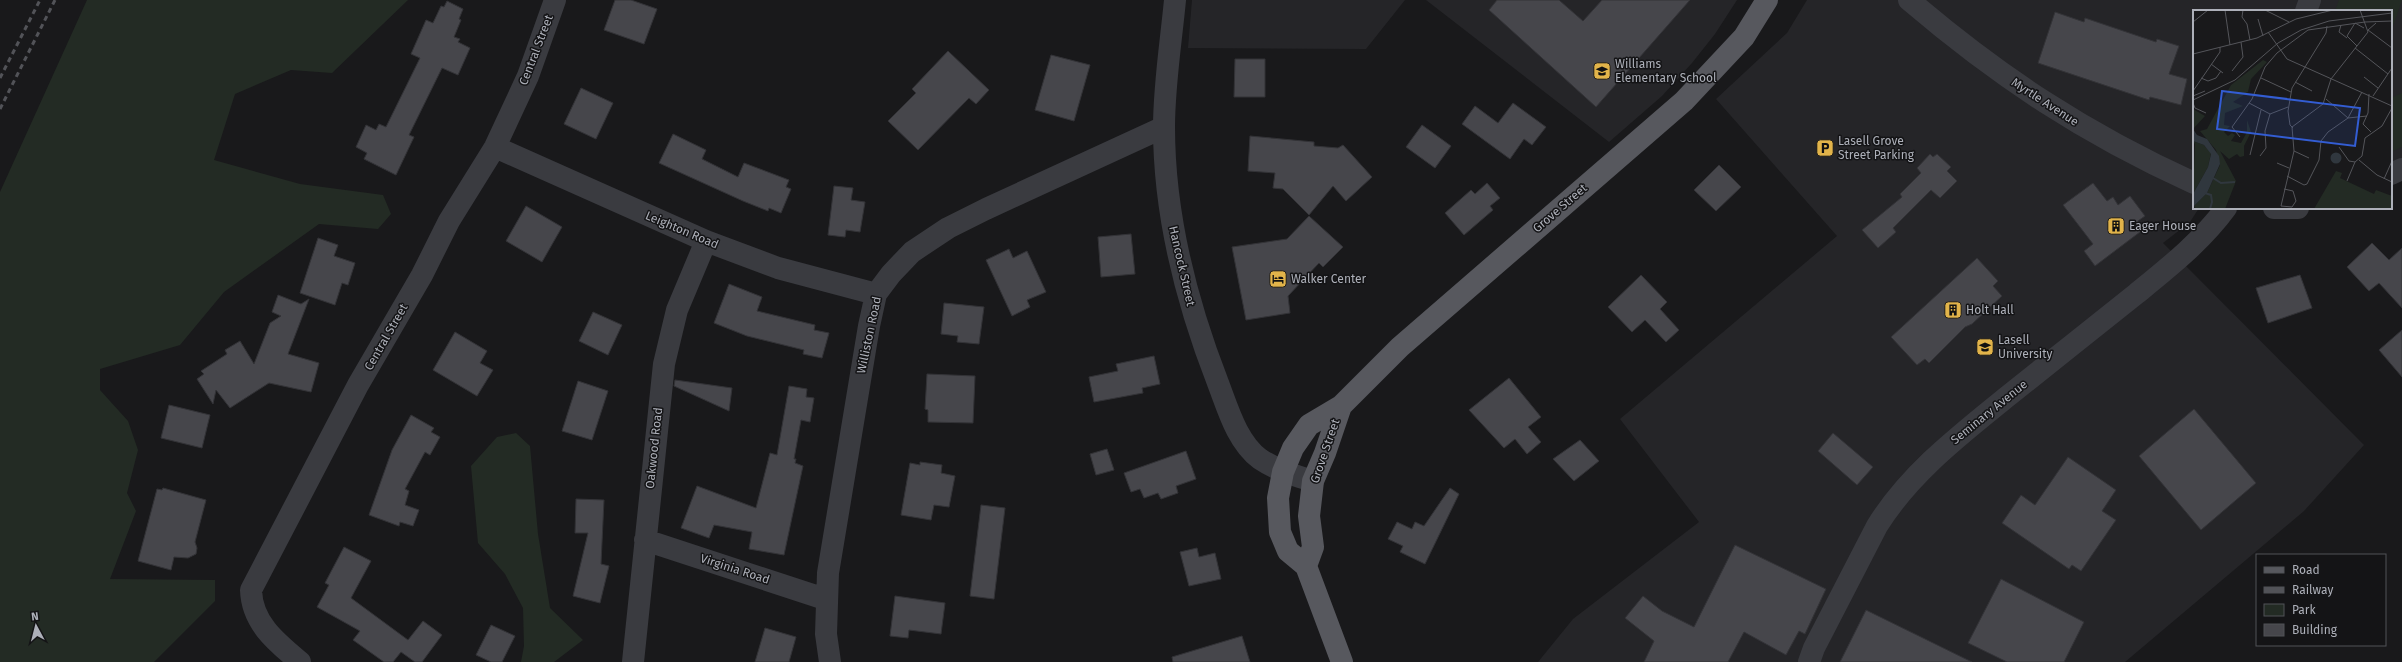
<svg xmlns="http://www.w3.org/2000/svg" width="2402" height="662" viewBox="0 0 2402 662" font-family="'Fira Sans',sans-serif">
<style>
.built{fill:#252528}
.green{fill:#232b24}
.building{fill:#46464b;stroke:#333337}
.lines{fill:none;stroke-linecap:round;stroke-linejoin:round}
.minor{stroke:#3a3b40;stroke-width:22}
.major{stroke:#57585e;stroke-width:22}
.rail{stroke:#525358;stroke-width:3;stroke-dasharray:5 4;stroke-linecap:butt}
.labels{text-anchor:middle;stroke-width:3;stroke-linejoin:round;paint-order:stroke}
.street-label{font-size:12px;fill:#adb0b9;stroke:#141416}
.poi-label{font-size:12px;fill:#adb0b9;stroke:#141416;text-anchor:start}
.inset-river{fill:none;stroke:#30373e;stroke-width:2}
.inset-road{fill:none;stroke:#54555a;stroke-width:1}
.view{fill:#335dd3;fill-opacity:0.15;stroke:#335dd3;stroke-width:2}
.inset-edge{fill:none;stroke:#adb0b9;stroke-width:2}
</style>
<rect width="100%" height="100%" fill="#19191b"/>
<!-- built -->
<path class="built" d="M1192,0H1405L1366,49L1188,48Z
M1426,0H1737L1715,34L1692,63L1662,96L1609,142Z
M1807,0H2402V159L2391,163V11H2194V208H2199L2190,222L2163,243L2364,445L2304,511L2125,662H1538L1573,619L1699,522L1620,419L1837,236L1716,99L1787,33Z"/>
<!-- green -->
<path class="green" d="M87,0H408L332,73L291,70L235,94L214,160L300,184L383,195L391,214L378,229L319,224L224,292L180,345L100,369V390L128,421L138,450L127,493L136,511L110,579L215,580V601L154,662H0V192Z
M2339,0H2402L2391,32V11H2335Z
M2402,93V147L2391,152V98Z
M516,433L530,446L538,534L550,608L583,640L554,662H521L524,646L523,608L505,574L478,543L471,466L497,437Z"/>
<!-- building -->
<path class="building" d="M615,0H631L657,9L644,44L604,30Z
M1497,0H1559L1583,21L1602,0H1690L1596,107L1489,10Z
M447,1L463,9L459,19L461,20L454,37L460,39L458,42L470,48L458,75L442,68L409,135L414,137L396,175L364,159L367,153L356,147L366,125L376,130L379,124L386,127L420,58L411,54L426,20L433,23L441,6L444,7Z
M2055,12L2084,22L2085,18L2156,42L2157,39L2179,46L2169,74L2187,79L2181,105L2150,97L2149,100L2038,63Z
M948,51L989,90L976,104L969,98L918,150L888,121L916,93L912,89Z
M1051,55L1090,65L1074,121L1035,110Z
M1235,59H1265V97H1234Z
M581,88L613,103L596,139L564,124Z
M1513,103L1546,127L1532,145L1524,139L1510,159L1462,124L1475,106L1498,123Z
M1422,125L1451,146L1435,168L1406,147Z
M673,134L706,150L702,159L738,177L744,163L789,180L786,187L791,189L781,213L769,208L768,211L743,201L659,163Z
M1250,136L1314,142V146L1338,148L1343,145L1372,177L1346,201L1333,186L1309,215L1283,189L1273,188L1275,173L1248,171Z
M1930,154L1933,157L1937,154L1951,167L1947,171L1957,181L1940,198L1931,190L1893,228L1896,232L1878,248L1862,230L1902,197L1900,194L1921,173L1917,168Z
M1719,165L1741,187L1716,211L1694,190Z
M1487,183L1500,198L1490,206L1493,210L1464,235L1445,213L1471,190L1475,194Z
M2093,183L2107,201L2113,197L2118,205L2130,196L2145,216L2138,221L2144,229L2095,266L2084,251L2093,244L2063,205Z
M834,186L853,188L851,200L865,202L860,232L846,230L845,237L828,235Z
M526,206L562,227L542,262L506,241Z
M1309,216L1343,247L1323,267L1319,263L1288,296L1290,313L1246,320L1232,247L1287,239Z
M1131,234L1135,274L1101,277L1098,237Z
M318,238L338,245L334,256L355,263L348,285L342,283L335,305L300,293Z
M2372,243L2389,260L2402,248V308L2379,283L2369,291L2347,267Z
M1009,249L1013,258L1027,251L1046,292L1027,300L1030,307L1012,316L986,260Z
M1977,258L1998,281L1993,286L2002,296L1972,324L1965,327L1929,363L1925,359L1917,365L1891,337Z
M1641,275L1667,302L1660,309L1679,330L1666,342L1645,320L1632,332L1608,307Z
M2300,275L2312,308L2268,323L2256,288Z
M729,284L762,297L757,311L815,325L814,330L829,333L822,358L803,354L804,350L747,336L714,323Z
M278,295L301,304L309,299L288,354L319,363L311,392L269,383L230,408L216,390L213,404L197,379L204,374L201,371L227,354L225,350L240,341L254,364L270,323L281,316L272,312Z
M944,303L984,307L979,344L957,342L958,336L941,334Z
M593,312L622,325L608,355L579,341Z
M2402,330V377L2379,350Z
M455,332L487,351L480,363L493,370L477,396L433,370Z
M1154,356L1160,384L1142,388L1143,393L1094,402L1089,377L1118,371L1116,364Z
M927,374L975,376L973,423L928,422V410L925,409Z
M1509,378L1541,417L1528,427L1541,442L1527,454L1515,439L1504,448L1469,410Z
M675,380L732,388L729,411L674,386Z
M578,381L608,391L592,440L562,431Z
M789,386L807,389L806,397L814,398L810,422L801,420L794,459H796L795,463L803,466L784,555L749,549L752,532L714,525L709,538L681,528L697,486L756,508L770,453L777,455Z
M169,405L210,415L202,448L161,438Z
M2194,409L2256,483L2201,530L2139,456Z
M411,415L434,428L431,432L440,437L430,455L425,452L405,489L409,491L405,505L419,510L413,526L400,522L399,526L369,515L392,450Z
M1833,433L1873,467L1857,485L1818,451Z
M1580,440L1599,461L1574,481L1553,459Z
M1107,449L1114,470L1096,475L1090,454Z
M1186,451L1196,479L1176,486L1178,493L1161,499L1158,493L1144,498L1140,489L1131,492L1124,473Z
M2068,457L2116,490L2102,511L2116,520L2081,571L2072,565L2069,569L2002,523L2021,495L2035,505Z
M920,462L942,465L941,473L955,476L949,507L934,505L931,520L901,515L910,463L920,465Z
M163,488L206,500L195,542L197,548L196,554L188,558L174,557L171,570L138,561L157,489L162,490Z
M1450,488L1459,494L1425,564L1400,552L1403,546L1388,539L1397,522L1412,529L1415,522L1424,526Z
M576,499L604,500L601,564L609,566L600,603L573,596L588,533H575Z
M981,505L1005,508L994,599L970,596Z
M1735,545L1826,589L1805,634L1799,631L1786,655L1744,632L1728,662H1644L1654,641L1625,618L1643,596L1662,611L1694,627Z
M344,547L371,561L351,598L408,640L423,621L442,635L422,662H415L401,652L393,662H384L353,640L360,631L317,607L329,585L325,583Z
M1197,548L1199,557L1215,553L1221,579L1189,586L1180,552Z
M2001,579L2084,622L2064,662H2007L1968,643Z
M895,596L945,603L941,634L909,630L908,638L890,636Z
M1866,610L1972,662H1840Z
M491,625L515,636L502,662H491L476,655Z
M765,628L796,637L789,662H755Z
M1242,636L1250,662H1173L1172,657Z"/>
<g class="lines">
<!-- minor -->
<path class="minor" d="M1175,0C1171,42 1164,85 1164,127C1164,215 1186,301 1218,383C1228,409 1237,442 1260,459C1276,470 1295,476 1313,481
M1909,0C1999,77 2086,134 2194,183
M2306,11L2310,0
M495,147L706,241L778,268L876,294
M2391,174L2402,169
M2274,208H2298
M645,540L825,599
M300,662C276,642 252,623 251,590L358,385L422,275L449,221L495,147L528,76L555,0
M633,662L664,364L677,310L706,241
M830,662L826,634L828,573L869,326L876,294L891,274L912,252L948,228L986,209L1164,127
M1809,662L1814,648L1877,526C1910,473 1960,435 2008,396C2051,362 2093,328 2136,294C2168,268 2201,242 2226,208"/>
<!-- major -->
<path class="major" d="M1306,566L1313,547L1309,516L1313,481L1325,453L1341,406
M1342,662L1306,566L1288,551L1280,532L1278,498L1283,472L1293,448L1309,425L1341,406L1400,347L1684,101L1744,37L1767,0"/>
<!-- rail -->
<path class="rail" d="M0,78L40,0
M0,109L55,0"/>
</g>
<!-- icons -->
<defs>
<symbol id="school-square" viewBox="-11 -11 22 22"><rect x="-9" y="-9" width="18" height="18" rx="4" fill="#e2b44a" stroke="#141416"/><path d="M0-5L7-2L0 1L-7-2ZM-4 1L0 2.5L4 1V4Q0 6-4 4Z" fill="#111"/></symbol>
<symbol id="parking-square" viewBox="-11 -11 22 22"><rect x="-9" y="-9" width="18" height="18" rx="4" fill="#e2b44a" stroke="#141416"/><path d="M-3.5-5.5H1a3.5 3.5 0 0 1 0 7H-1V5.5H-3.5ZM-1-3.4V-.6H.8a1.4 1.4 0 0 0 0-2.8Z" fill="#111"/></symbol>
<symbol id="building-square" viewBox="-11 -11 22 22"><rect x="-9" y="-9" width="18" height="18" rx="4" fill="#e2b44a" stroke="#141416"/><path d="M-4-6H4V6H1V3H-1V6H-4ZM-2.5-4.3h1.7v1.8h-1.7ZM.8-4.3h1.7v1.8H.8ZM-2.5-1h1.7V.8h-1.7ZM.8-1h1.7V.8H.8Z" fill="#111"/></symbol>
<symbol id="hotel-square" viewBox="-11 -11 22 22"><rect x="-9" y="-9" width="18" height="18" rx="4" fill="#e2b44a" stroke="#141416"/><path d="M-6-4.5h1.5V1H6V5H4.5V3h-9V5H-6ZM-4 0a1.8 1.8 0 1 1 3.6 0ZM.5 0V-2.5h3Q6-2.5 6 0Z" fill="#111"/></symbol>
<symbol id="university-square" viewBox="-11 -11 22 22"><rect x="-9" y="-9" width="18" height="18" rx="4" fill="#e2b44a" stroke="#141416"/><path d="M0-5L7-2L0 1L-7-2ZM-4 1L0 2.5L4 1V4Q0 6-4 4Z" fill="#111"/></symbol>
</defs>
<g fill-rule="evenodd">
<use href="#school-square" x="1592" y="61" width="20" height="20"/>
<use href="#parking-square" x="1815" y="138" width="20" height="20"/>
<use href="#building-square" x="2106" y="216" width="20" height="20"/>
<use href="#hotel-square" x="1268" y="269" width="20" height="20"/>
<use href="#building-square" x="1943" y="300" width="20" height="20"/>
<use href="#university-square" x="1975" y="337" width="20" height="20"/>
</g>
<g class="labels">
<!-- street labels -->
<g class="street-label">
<text transform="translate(536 50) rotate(-69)" y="4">Central Street</text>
<text transform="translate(2045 102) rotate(33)" y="4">Myrtle Avenue</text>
<text transform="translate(1560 208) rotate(-41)" y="4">Grove Street</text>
<text transform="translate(682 230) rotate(23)" y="4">Leighton Road</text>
<text transform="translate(1182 266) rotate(77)" y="4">Hancock Street</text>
<text transform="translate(869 335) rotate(-78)" y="4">Williston Road</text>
<text transform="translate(386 337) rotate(-60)" y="4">Central Street</text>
<text transform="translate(1989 412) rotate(-39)" y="4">Seminary Avenue</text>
<text transform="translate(654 448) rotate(-84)" y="4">Oakwood Road</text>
<text transform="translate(1325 451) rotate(-71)" y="4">Grove Street</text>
<text transform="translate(735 569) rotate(18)" y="4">Virginia Road</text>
</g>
<!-- poi labels -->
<g class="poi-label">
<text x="1615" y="68">Williams<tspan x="1615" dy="14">Elementary School</tspan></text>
<text x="1838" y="145">Lasell Grove<tspan x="1838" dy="14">Street Parking</tspan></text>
<text x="2129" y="230">Eager House</text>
<text x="1291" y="283">Walker Center</text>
<text x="1966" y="314">Holt Hall</text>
<text x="1998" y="344">Lasell<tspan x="1998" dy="14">University</tspan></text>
</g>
</g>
<!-- overview -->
<g transform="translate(2193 10)">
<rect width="199" height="199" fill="#19191b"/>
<path d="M70,50L74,52L58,69L55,82L40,92L50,96L32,103L31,115L37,116L31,122L35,126L39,123L42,125L38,131L48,133L54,122V110L58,122L51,136V146L47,147L44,144L36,149L27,141L43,171L32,199H3L1,196L14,183L27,155L23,140L7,121L14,119L38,75ZM0,99L12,106L0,119ZM0,131L11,135L18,143L15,157L0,184L2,134ZM143,161L149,163L147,168L181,184L183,180L199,186V199H121Z" fill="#232b24"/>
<path d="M0,119L4,125L14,129L26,146L27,154L14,183L0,197V184L15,157L18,144L11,135L0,131ZM137.5 148a5.5 5.5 0 1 1 11 0a5.5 5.5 0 1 1-11 0Z" fill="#30373e"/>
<path class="inset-river" d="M20,168L28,173L42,172M12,183L18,185L19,192L17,199"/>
<path class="inset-road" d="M32,0L37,35M50,0L49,7L54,14L57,30M72,0L96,12M65,9L70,26M0,12L15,0M172,12L199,11M183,13L175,20L199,38M148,15L146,22L154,28M75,22L94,49L199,96M164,36L154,26L162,13L171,18M162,38L195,64M0,44L64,28L103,9L140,0M18,54L30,63M39,61L50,47L48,32M171,67L185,78M8,68L15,71L23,68L28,61M68,68L98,82M102,72L119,81M0,81L27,42V37M176,84L175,103L170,114L178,122M0,86L12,81M180,86L199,58M133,89L155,108L174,106M0,90L42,70L85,33L108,20L136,11L199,3M0,93L2,98L13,103M56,93L77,104M100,118L97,115L95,101L99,78L133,23L134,16M47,127L39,117L59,89L72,57L84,43L115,20L172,12M146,137L156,151L162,152M101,141L116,148M57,145L68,100M67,146L73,138L72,121L77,104L95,97M166,150L184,165L199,172M84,153L96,158M94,166L111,175L114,174L126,150L128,131L135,122L155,108L169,82M191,169L199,151M154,171L162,152L169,146L172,128L189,116L199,98M88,196L99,197L103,191L100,181L91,179M88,196L101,141L99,117L130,94L138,69L175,22L167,0"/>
<path class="view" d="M29,81L167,98L162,136L24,119Z"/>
<rect width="199" height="199" class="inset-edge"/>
</g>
<!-- legend -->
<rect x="2256" y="554" width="130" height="92" fill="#141416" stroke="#515257"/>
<rect x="2264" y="567" width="20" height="6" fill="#57585e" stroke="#515257"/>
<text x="2292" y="574" font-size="12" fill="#adb0b9">Road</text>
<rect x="2264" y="587" width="20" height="6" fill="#525358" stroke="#515257"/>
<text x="2292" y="594" font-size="12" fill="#adb0b9">Railway</text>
<rect x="2264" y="604" width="20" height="12" fill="#232b24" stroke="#515257"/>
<text x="2292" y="614" font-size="12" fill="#adb0b9">Park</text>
<rect x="2264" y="624" width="20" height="12" fill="#46464b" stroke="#515257"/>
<text x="2292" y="634" font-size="12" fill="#adb0b9">Building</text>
<!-- north arrow -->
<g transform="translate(36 626) rotate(353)" stroke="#141416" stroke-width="3" paint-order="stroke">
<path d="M0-3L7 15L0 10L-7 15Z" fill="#adb0b9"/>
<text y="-6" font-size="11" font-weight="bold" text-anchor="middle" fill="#adb0b9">N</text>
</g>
</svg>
